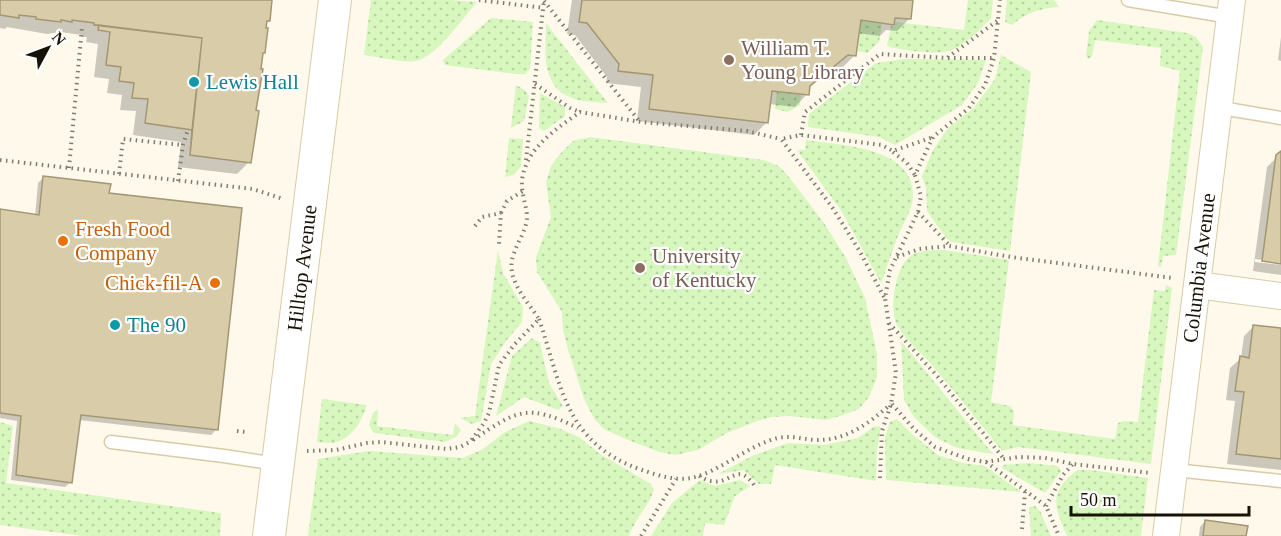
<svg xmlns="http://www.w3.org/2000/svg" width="1281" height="536" viewBox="0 0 1281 536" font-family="'Times New Roman',serif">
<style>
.grass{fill:url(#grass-dots)}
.shadow{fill:#0003}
.building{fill:#d9cda9;stroke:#a39775;stroke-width:1.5}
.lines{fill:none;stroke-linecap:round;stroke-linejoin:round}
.service-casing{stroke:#d8cba7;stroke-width:15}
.minor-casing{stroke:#d8cba7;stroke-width:28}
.tertiary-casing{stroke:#d8cba7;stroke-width:34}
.path{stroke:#807c6e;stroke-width:4;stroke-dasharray:1.5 4.5;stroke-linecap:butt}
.service{stroke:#fff;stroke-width:12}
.minor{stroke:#fff;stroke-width:26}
.tertiary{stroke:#fff;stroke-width:32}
.education-dot{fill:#8d6e63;stroke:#fff;stroke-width:2}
.culture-dot{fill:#0f9aa8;stroke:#fff;stroke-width:2}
.food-dot{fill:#e8710a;stroke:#fff;stroke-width:2}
.labels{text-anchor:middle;stroke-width:4.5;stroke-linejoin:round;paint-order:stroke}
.education-label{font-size:21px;fill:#785e54;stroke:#fff;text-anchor:start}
.culture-label{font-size:21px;fill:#0d838f;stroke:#fff;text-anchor:start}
.food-label{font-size:21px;fill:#c56008;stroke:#fff;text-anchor:start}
.street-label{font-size:21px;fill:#161205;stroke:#fff}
</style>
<defs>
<pattern id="grass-dots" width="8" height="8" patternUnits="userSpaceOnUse" patternTransform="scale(1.5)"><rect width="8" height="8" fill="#d7f7be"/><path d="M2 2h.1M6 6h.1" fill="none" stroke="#b8d3a2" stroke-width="1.8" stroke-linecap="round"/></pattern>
</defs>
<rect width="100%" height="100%" fill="#fef9ea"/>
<!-- grass -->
<path class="grass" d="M371,0H451L477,2C463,18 436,57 416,61C403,63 378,57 364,55Z
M968,0H993L991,19C979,30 965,46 949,51C936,55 900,50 887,46L891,26H895V22L964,30Z
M1007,0H1054L1059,7C1041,8 1026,13 1012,25L1005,22Z
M491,18L533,22L530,69L525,74H517L445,65L443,60Z
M861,20L882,24L879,42L867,53L858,51Z
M1097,20L1187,33L1196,37L1203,47L1176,255L1163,256L1161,267L1158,266L1180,71L1160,66L1161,48L1095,40L1092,56L1088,59L1086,56L1089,31Z
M546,23L608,103C598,102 585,102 575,99C539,88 546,52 546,23Z
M1001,55L1031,72L1010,251L952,242L947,239L927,211L926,188L922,176L933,150L948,128L974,108L995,79Z
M905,59L986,60L978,83L962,105L895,145L879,137L808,127L809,114L876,63Z
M516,85L525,90L529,96L524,121L511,128Z
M777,91L801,94L800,105L788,112L775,109Z
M540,93L565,107V116L544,131L539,128Z
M590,137L763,160L779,166L789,177L824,223L846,258L865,298L877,354V377L869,397L859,409L843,415L826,420L790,416L772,417L757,421L727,433L698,450L675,455L659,452L626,439L604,429L595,420L585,401L569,353L563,330L562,312L537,272L536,257L551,217L546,182L551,166L560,154L573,141Z
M509,138L523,139L521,166L514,175L505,177Z
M806,140C841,146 915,146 913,197C912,211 903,223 898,236C892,251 887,268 881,283L842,212L797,150H805Z
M498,250L503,273L523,307L522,322L506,341L491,364L481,421L472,424L460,418L475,416Z
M944,250L1009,260L991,402L1010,406L1014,411L1013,425L1115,439L1118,423L1125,421L1138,422L1154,290L1165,291L1166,285L1172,288L1151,464L1018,447L1002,451C979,422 956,393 932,365C921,353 907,341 898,327C888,311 895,265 912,255C921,250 933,250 944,250Z
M532,338L540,343L549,383L563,406L558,410L524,397L496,416L512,356Z
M901,341L993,454L957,448L935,437L914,417L904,400Z
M322,399L367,405C362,420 354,436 337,442C331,444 323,442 317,442Z
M378,410L377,426L453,435L455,423L461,430L456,437L445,442L374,433L369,425L373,413Z
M897,419L913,435L938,455L963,463L985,466L1021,492L886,480L885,437L890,422Z
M529,421L558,428L579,437L600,454L651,484L654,490C648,507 635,519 629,536H308L318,459L369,451L463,458L483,449L505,432Z
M0,422L13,426L6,483L221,513L220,536H83L0,525Z
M875,426L881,427L877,449L876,481L775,465L771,484H759L743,470L718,474L754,455L788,443L824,445L858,438Z
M1029,463L1058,466L1061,471L1045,493L1002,468L1003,465Z
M1077,470H1091L1148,478L1141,536H1067C1054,506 1048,493 1077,470Z
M700,480L715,486L740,480L750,486L735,496L724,525L705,523L703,536H651L672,503Z
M1035,506L1040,511L1051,536H1031L1029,507Z"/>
<!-- shadow -->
<path class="shadow" d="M0,0H271L268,21L266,24L264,52L261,55L249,162L237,174L178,167L181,142L133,135L136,111L120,110L122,95L107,93L109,79L94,77L98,44L86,42L87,37H82V35L60,32L47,34L7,27L5,29L0,28Z
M572,0H912L910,18L897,31L886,30L880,36L857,33L855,55L842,68L834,67L808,88L807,94L795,107L769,104L767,122L754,135L637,121L641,87L606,83L607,77L575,35L567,34Z
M1281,37V61L1278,60Z
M1281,153V262L1255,259V262L1281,265V275L1253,271L1267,167Z
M43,178L108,195L216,430L211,435L79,420L71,482L65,487L11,480L17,421L0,418V211L35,216L38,183Z
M1253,327L1281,330V470L1227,464L1235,401L1226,400L1230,368L1241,358L1244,336Z
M1205,521L1245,536H1199L1200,527Z"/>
<!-- building -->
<path class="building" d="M0,0H272L270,21H267L266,28H268L265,53H263L261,69H263L256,110L259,111L251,163L190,155L192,130L145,123L148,99L132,98L134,83L119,81L121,67L106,65L110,32L98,30L99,25H94V23L72,20V22L61,20V22L36,19V17L19,15V18L0,15Z
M0,0H272L270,21H267L266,28H268L265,53H263L261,69H263L256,110L259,111L251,163L190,155L202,38L94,25V23L72,20V22L61,20V22L36,19V17L19,15V18L0,15Z
M582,0H913L911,19L895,18L894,25L861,20L856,56L848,55L810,86L809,95L772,91L768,123L649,109L653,75L618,71L619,64L587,23L579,22Z
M99,25L202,38L192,130L145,123L148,99L132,98L134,83L119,81L121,67L106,65L110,32L98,30Z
M1281,151V264L1262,261L1276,155Z
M43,176L111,184L109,193L242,208L218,430L81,415L72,483L16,475L21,416L0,413V209L39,215Z
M1253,325L1281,328V459L1236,454L1244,392L1235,391L1240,356L1249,358Z
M1205,520L1248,526L1246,536H1203Z"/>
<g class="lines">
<defs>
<path id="service" d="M1128,0L1230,17
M1220,105L1233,110L1281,118
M111,442L224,456L277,464
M1174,470L1281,481"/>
<path id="minor" d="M1197,285L1281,296
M1166,536L1232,0"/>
<path id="tertiary" d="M269,536L335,0"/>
</defs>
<!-- service casing -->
<use href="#service" class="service-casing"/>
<!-- minor casing -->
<use href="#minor" class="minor-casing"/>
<!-- tertiary casing -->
<use href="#tertiary" class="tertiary-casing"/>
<!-- path -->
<path class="path" d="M479,0L544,8
M544,1L640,122
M948,58H994
M535,84L570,108L580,112
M801,135L805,112L880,54L947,58L997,21
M893,152L907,163L915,175
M0,160L253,189L283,199
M526,160L544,0
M69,168L82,27
M119,174L123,139L183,145
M178,181L183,145L188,129
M918,212L949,245
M501,213L507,201L523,191
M475,226L482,217L501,213L499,244
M897,257L919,249L949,246L1011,257L1173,278
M884,297L859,250L832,207L781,139L801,135L882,145L893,151L933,137
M539,319C562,386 564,443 642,470C657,475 674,481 691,478C718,473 748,445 778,438C790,435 802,439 814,440C846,441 868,424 891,404
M889,323L938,377L1004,459
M892,404L914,429L935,447L968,459L985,462L1019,457L1045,458L1073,464L1151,473
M237,431L246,432
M473,440C517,410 527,403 578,428
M307,451L336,450L367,443L381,442L447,449L460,447L470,442L484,423L489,413L499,365L514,345L539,319C526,299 504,278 514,253C518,241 526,231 527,218C527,206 521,194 522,181C525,149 556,129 580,112L641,122L747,131L781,139
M986,462L1046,506L1059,536
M699,476C703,478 708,481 712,481C731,485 737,461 754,485
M880,478L882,431L891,404L896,373L885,298L890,270L918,212L921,196L915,175L933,137L969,108L985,85L994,58L1000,0
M1046,506L1063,475L1073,464
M1022,529L1025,492
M641,536L676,479"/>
<!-- service -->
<use href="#service" class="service"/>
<!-- minor -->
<use href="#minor" class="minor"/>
<!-- tertiary -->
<use href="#tertiary" class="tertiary"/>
</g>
<!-- markers -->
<g class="education-dot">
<circle cx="729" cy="60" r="6"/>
<circle cx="640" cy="268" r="6"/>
</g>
<g class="culture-dot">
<circle cx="194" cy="82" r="6"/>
<circle cx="115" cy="325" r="6"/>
</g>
<g class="food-dot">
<circle cx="63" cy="241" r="6"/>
<circle cx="215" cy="283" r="6"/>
</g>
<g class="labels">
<!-- education labels -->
<g class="education-label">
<text x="741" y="55">William T.<tspan x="741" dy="24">Young Library</tspan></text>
<text x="652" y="263">University<tspan x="652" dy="24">of Kentucky</tspan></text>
</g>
<!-- culture labels -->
<g class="culture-label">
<text x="206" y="89">Lewis Hall</text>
<text x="127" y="332">The 90</text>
</g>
<!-- food labels -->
<g class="food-label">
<text x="75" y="236">Fresh Food<tspan x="75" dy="24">Company</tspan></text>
<text x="203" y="290" text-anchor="end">Chick-fil-A</text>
</g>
<!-- street labels -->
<g class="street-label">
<text transform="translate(302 268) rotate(-83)" y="7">Hilltop Avenue</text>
<text transform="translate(1199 268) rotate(-83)" y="7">Columbia Avenue</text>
</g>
</g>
<!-- north arrow -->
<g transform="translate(48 48) rotate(49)" stroke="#ffffff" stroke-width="4.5" paint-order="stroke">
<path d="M0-4.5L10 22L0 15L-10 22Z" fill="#161205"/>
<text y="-9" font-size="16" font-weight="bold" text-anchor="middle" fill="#161205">N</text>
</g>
<!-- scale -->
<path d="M1071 506v9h178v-9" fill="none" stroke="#161205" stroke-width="3"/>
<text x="1080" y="506" font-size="18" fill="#161205" stroke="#ffffff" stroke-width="4.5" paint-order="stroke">50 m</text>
</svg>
